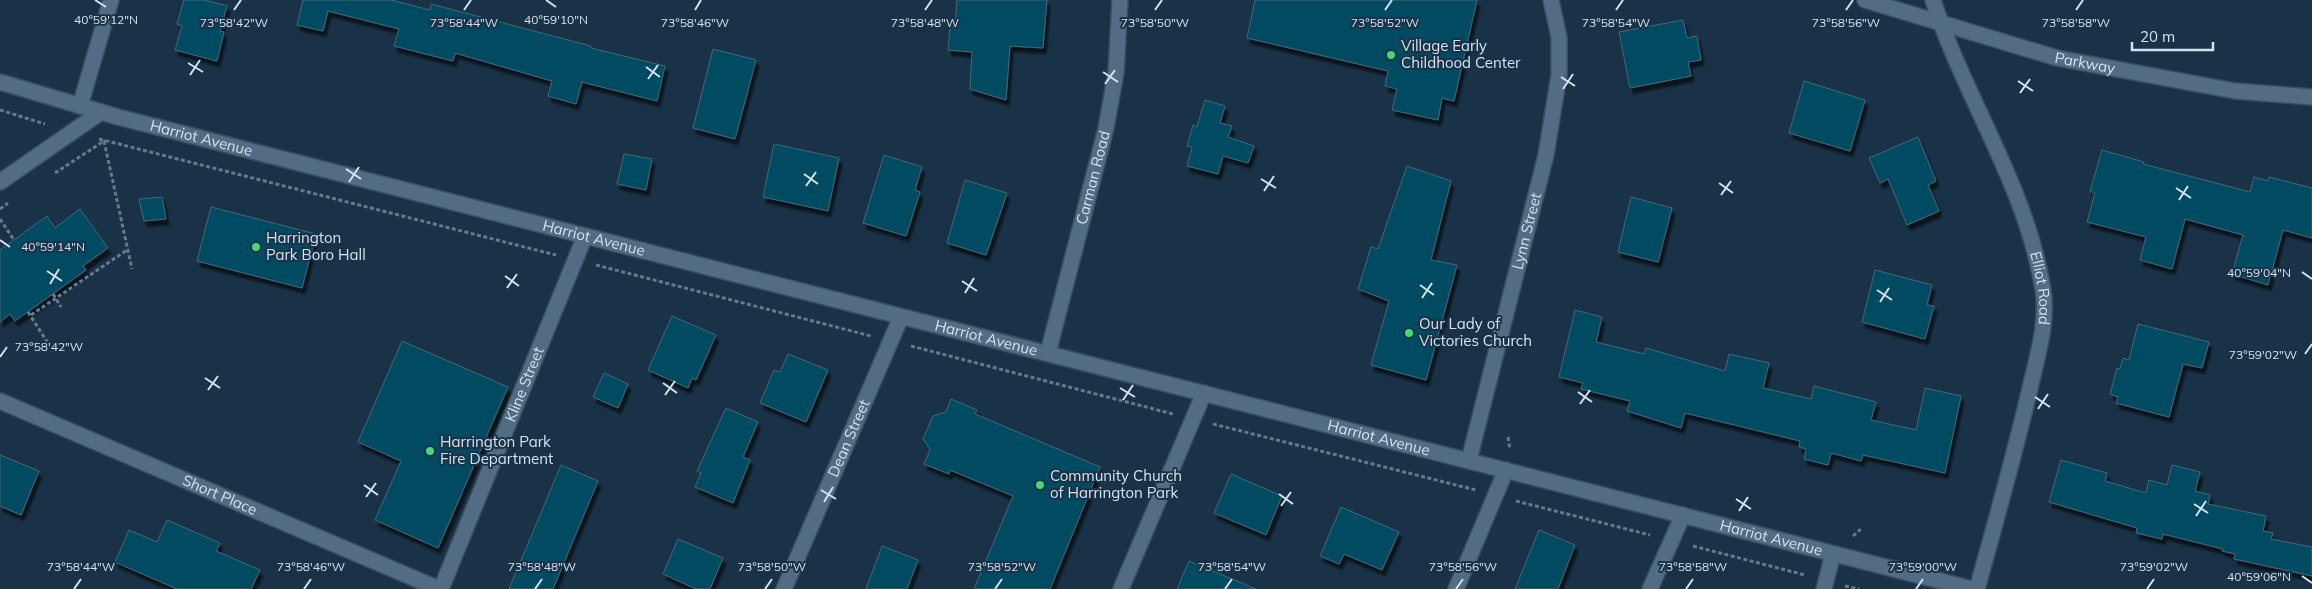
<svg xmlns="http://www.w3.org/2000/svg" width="2312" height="589" viewBox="0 0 2312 589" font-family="Mulish,sans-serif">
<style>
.building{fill:#014b62;stroke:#436877;filter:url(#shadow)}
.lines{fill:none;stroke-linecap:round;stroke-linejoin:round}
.minor-casing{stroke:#384e5f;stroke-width:18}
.path{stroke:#667a8c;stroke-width:3;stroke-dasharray:4 2.5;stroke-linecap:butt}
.minor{stroke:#526c84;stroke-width:15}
.ticks{fill:none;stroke:#d3e2ef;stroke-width:2}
.poi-dot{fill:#4ad677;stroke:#1a3247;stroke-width:2}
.labels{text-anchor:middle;stroke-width:4;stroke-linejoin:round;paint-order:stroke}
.poi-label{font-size:15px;fill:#d3e2ef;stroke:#1a3247;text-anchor:start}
.street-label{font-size:15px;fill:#d3e2ef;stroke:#1a3247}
.ticks-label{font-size:12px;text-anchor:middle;fill:#d3e2ef;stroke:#1a3247;stroke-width:4;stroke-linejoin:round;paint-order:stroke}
</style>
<defs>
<filter id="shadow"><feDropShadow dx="3" dy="5.5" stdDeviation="1" flood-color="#0009"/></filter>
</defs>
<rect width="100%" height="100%" fill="#1a3247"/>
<!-- building -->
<path class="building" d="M184,0H205L227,6L220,31L224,32L217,61L175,50L182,26L177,24Z
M303,0H391L430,10L431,4L591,46V48L665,66L657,101L582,82L576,104L548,96L552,81L455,53L453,61L394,46L399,29L328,11L323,31L297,25Z
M957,0H1047L1043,48L1010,46L1006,100L970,89L972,52L948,50L950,27H955Z
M1255,0H1477L1454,101L1442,98L1438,120L1392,110L1397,89L1385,86L1388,71L1247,38Z
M1683,20L1687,38L1697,36L1701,60L1688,62L1691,76L1630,88L1619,32Z
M713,49L756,60L735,139L693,128Z
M1804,81L1865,100L1850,151L1789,133Z
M1205,100L1225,106L1220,123L1232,126L1228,137L1254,146L1248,163L1223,156L1218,174L1187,166L1192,147L1187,146L1193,125L1197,127Z
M1918,137L1936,181L1928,185L1939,211L1907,225L1888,179L1880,183L1869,158Z
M774,144L839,158L828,211L763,197Z
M2102,150L2144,162L2143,164L2250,192L2254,177L2268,181L2269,177L2312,188V238L2283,230L2268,285L2232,274L2243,235L2185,219L2172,269L2140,260L2146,237L2087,222L2095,193L2090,191Z
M624,154L652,159L646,190L617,184Z
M884,155L922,167L915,190L920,192L906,236L863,223Z
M1407,166L1451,181L1431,260L1457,265L1426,380L1371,365L1389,301L1358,289L1371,247L1378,249Z
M965,180L1007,193L986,255L947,243Z
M162,197L166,219L144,221L139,199Z
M1631,197L1672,208L1658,262L1618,252Z
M211,207L316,234L302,288L197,261Z
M80,209L108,248L83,266L86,270L15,321L10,314L0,322V250L47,216L55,228Z
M1875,270L1932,285L1927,305L1934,306L1925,339L1862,322Z
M1575,310L1602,317L1596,342L1644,354L1646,348L1725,371L1729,354L1769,363L1763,388L1811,399L1814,386L1876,402L1871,420L1916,430L1925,388L1961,396L1945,473L1863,455L1861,461L1831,453L1828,465L1804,459L1806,449L1799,447L1800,441L1685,413L1681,428L1627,411L1630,401L1581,389L1583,383L1559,377Z
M672,316L716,335L696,380L692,378L688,388L648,370Z
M2138,324L2209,342L2202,368L2183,364L2169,417L2116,403L2118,397L2110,394L2117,368L2120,369L2123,358L2129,360Z
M402,341L508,387L438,548L375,520L401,461L358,442Z
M788,354L828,370L806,422L760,403L774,370L780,372Z
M604,373L628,384L618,408L593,397Z
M951,399L977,410L975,414L1100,467L1050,589H974L1013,496L950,470L949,474L924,464L930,450L923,439L933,416L946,412Z
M726,408L758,422L743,457L750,460L733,503L695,487L701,473L697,471Z
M0,455L39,471L21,515L0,506Z
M2061,460L2107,473L2105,481L2146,493L2149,480L2167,485L2172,465L2200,472L2195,491L2210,495L2208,504L2266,516L2263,531L2273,533L2271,539L2312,547V576L2234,559L2235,554L2222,551L2223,549L2163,534L2162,539L2136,533L2137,528L2049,502Z
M561,465L598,481L553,589H509Z
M1231,474L1282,496L1266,535L1214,513Z
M1341,507L1399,532L1382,570L1344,554L1339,564L1320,556Z
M167,520L220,543L216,551L260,570L251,589H177L115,562L129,530L157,542Z
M1539,530L1575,545L1558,589H1515Z
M678,539L723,558L710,589H696L663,574Z
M882,546L918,560L907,589H866Z
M1189,561L1256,589H1177Z"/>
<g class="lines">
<defs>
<g id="minor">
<path id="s1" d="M1865,0L2057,58L2235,91L2312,97"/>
<path id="s2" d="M1933,0C1964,97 2027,187 2043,290C2048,321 2038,354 2031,384C2015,453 1996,521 1977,589"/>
<path id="s3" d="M0,82L118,117L1972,589"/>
<path d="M80,106L111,0"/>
<path d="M0,182L101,112"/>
<path id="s4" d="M1048,353L1106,128L1116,72L1120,0"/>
<path id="s5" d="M0,401L439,589"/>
<path id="s6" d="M1469,460L1546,155L1559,75V37L1551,0"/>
<path id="s7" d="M441,589L585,236"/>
<path id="s8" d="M784,589L901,317"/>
<path d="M1121,589L1204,393"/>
<path d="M1456,589L1506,470"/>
<path d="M1650,589L1683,515"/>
<path d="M1824,589L1833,554"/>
</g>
</defs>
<!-- minor casing -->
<use href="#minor" class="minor-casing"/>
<!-- path -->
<path class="path" d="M0,110L45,124
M99,139L556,255
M55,173L104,141L132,269
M0,209L8,203
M0,219L14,240
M596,265L871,336
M53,294L61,307
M28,312L53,351
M31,315L127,250
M911,346L1173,414
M1213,424L1476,490
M1508,437L1510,449
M1516,501L1650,535
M1853,536L1862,528
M1693,546L1805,575
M1845,586L1859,589"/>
<!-- minor -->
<use href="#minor" class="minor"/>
</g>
<!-- ticks -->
<path class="ticks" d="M95,0L106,7M546,0L556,7M234,10L241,0M464,10L471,0M695,10L701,0M925,10L932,0M1155,10L1162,0M1385,10L1392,0M1616,10L1623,0M1846,10L1853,0M2076,10L2083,0M188,63L203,72M646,67L660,77M1103,72L1118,82M190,75L200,60M1561,77L1575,86M648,79L658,65M2018,81L2033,91M1105,84L1115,70M1563,89L1573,74M2020,93L2030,79M346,169L361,179M804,174L818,184M1261,179L1276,188M349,182L359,167M1719,183L1733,193M806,186L816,172M2176,188L2191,198M1264,191L1274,176M1721,195L1731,181M2179,200L2188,186M0,240L10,247M47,271L62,281M2302,272L2312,279M505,276L519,286M962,281L977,291M50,284L59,269M1420,285L1434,295M507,288L517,274M1877,290L1892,300M965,293L974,278M1422,298L1432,283M1880,302L1889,288M2305,354L2312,344M0,357L7,347M205,378L220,388M663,383L677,393M1120,388L1135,397M208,390L218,376M1578,392L1592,402M665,395L675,381M2035,397L2050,407M1123,400L1133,385M1580,404L1590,390M2038,409L2048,394M364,485L378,495M821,490L836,499M1279,494L1293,504M366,497L376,483M1736,499L1751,509M824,502L833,487M2194,504L2208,513M1281,506L1291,492M1739,511L1748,497M2196,516L2206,501M2302,576L2312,583M74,589L81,579M304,589L311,579M535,589L542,579M765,589L772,579M995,589L1002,579M1225,589L1232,579M1456,589L1463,579M1686,589L1693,579M1916,589L1923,579M2147,589L2154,579"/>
<!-- markers -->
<g class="poi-dot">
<circle cx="1391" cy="55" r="5"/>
<circle cx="256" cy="247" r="5"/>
<circle cx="1409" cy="333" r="5"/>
<circle cx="430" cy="451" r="5"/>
<circle cx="1040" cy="485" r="5"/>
</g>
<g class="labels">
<!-- poi labels -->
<g class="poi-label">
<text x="1401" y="51">Village Early<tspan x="1401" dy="17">Childhood Center</tspan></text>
<text x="266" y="243">Harrington<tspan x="266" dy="17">Park Boro Hall</tspan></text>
<text x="1419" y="329">Our Lady of<tspan x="1419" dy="17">Victories Church</tspan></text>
<text x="440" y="447">Harrington Park<tspan x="440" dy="17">Fire Department</tspan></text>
<text x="1050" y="481">Community Church<tspan x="1050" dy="17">of Harrington Park</tspan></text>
</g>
<!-- street labels -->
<g class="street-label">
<text dy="5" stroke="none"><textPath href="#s1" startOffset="229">Parkway</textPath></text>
<text dy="5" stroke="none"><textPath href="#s3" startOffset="209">Harriot Avenue</textPath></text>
<text dy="5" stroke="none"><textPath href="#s4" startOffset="181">Carman Road</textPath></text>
<text dy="5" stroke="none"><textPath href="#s6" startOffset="236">Lynn Street</textPath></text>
<text dy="5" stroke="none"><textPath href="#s3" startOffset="614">Harriot Avenue</textPath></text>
<text dy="5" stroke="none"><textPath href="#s2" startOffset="309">Elliot Road</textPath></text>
<text dy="5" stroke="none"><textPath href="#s3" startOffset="1019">Harriot Avenue</textPath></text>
<text dy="5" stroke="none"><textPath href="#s7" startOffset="221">Kline Street</textPath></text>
<text dy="5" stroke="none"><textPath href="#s3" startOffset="1424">Harriot Avenue</textPath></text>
<text dy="5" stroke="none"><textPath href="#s8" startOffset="164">Dean Street</textPath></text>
<text dy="5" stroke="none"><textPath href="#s5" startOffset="239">Short Place</textPath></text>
<text dy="5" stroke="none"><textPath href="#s3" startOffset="1829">Harriot Avenue</textPath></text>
</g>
</g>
<g class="ticks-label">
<text x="106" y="24">40°59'12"N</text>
<text x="556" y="24">40°59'10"N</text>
<text x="234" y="27">73°58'42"W</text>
<text x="464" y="27">73°58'44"W</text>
<text x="695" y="27">73°58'46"W</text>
<text x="925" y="27">73°58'48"W</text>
<text x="1155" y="27">73°58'50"W</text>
<text x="1385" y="27">73°58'52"W</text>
<text x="1616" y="27">73°58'54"W</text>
<text x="1846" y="27">73°58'56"W</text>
<text x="2076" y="27">73°58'58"W</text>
<text x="53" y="251">40°59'14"N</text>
<text x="2259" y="277">40°59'04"N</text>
<text x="49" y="351">73°58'42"W</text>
<text x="2263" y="359">73°59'02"W</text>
<text x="81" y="571">73°58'44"W</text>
<text x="311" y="571">73°58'46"W</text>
<text x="542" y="571">73°58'48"W</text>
<text x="772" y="571">73°58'50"W</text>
<text x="1002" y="571">73°58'52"W</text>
<text x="1232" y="571">73°58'54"W</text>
<text x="1463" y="571">73°58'56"W</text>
<text x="1693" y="571">73°58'58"W</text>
<text x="1923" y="571">73°59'00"W</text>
<text x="2154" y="571">73°59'02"W</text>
<text x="2259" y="581">40°59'06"N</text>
</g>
<!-- scale -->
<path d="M2132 42v8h81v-8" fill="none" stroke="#d3e2ef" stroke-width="2.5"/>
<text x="2140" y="42" font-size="15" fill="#d3e2ef" stroke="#1a3247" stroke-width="4" paint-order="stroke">20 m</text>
</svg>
